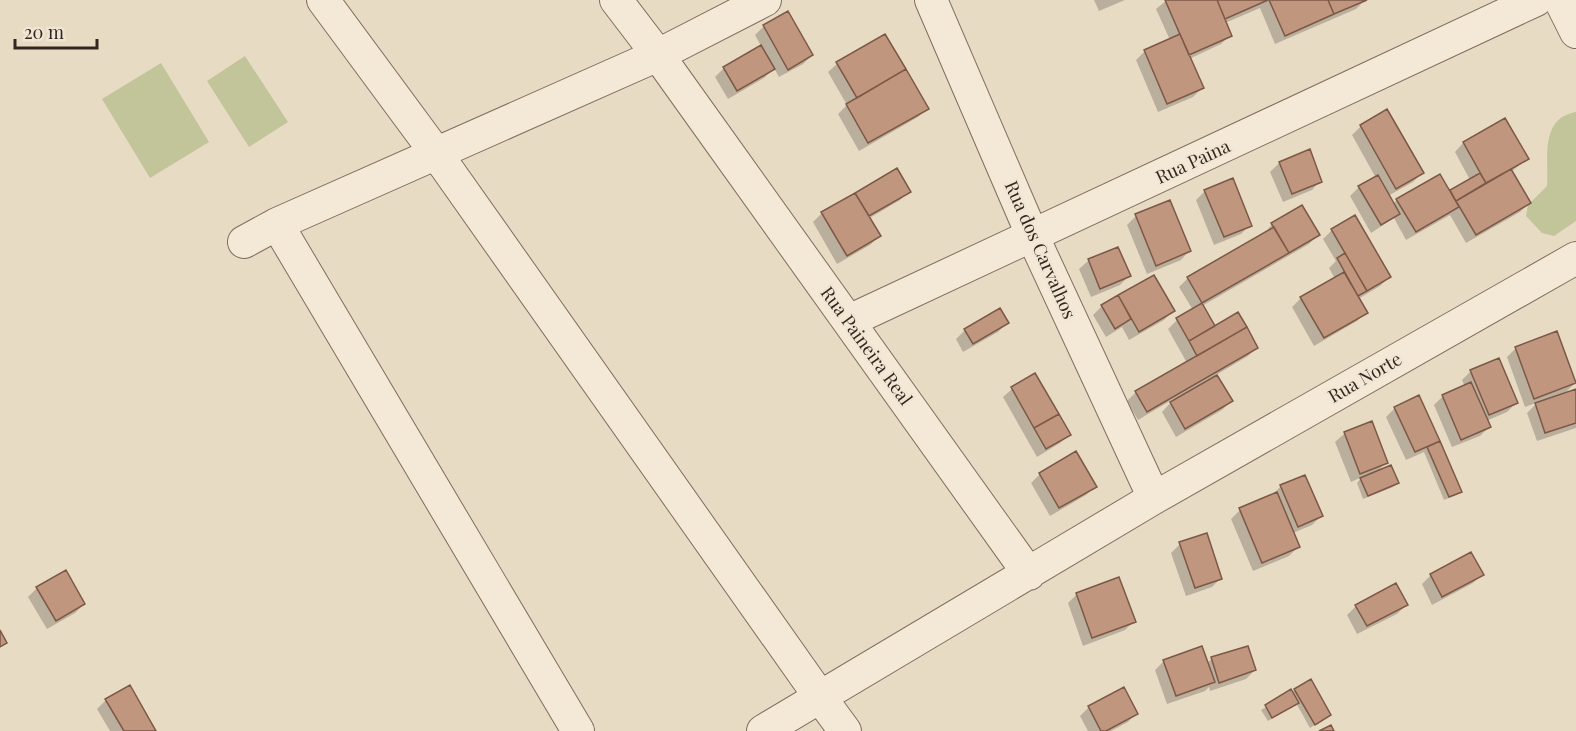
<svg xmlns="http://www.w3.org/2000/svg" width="1576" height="731" viewBox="0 0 1576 731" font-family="'Playfair Display',serif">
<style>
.green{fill:#c2c49a}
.shadow{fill:#0003}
.building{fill:#c1967f;stroke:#7c5846;stroke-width:1.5}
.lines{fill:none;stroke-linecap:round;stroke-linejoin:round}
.minor-casing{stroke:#806d5d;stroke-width:34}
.minor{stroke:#f4e9d6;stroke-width:32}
.labels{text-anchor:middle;stroke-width:4.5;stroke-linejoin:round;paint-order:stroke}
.street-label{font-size:18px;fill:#32271f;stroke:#f0e6d3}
</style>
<rect width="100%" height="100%" fill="#e8dbc4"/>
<!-- green -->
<path class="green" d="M245,56L288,122L249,147L207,81Z
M161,63L209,142L150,178L102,99Z
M1576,112V221L1554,236L1542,233L1526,216L1528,205L1547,186C1549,160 1539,118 1576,112Z"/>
<!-- shadow -->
<path class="shadow" d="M1094,0H1125L1099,11Z
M1167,0H1365L1356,9L1275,44L1260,8L1225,23L1230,35L1221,44L1189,59L1202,88L1193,97L1158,112L1136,60L1145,51L1170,40L1156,9Z
M787,13L812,55L803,64L779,77L774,68L764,78L728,99L715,77L724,68L761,46L755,35L763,27Z
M837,64L927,108L918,117L859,151L838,114L847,105L828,72Z
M1387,111L1422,173L1413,182L1388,196L1393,204L1397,200L1449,193L1470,180L1455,152L1463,143L1505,120L1527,159L1511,172L1529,203L1520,212L1466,243L1450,215L1406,240L1394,218L1371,233L1350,196L1359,187L1376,178L1352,135L1361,126Z
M1309,151L1320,181L1312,190L1283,202L1270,172L1279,163Z
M897,170L909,191L900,200L868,219L879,236L870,245L837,264L813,222L822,213Z
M1205,191L1250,225L1241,234L1214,245L1196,200Z
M1136,216L1189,251L1181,260L1147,274L1127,225Z
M1272,224L1318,235L1309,244L1202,306L1215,328L1257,347L1248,356L1216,375L1231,401L1222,410L1176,437L1162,412L1175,398L1138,420L1127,401L1136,392L1187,363L1168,329L1177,320L1193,310L1179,287L1188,278L1264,234Z
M1332,230L1389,277L1380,286L1358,299L1366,312L1357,321L1314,346L1292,307L1301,298L1335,279L1329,268L1336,261L1323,239Z
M1118,249L1129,276L1120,285L1091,297L1079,269L1088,261Z
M1154,277L1173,311L1164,320L1129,340L1122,327L1106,337L1093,315L1102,306Z
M1007,323L998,332L963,352L956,339L965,330Z
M1516,348L1575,383L1562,396L1576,391V428L1537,441L1527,413L1538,402L1525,407L1507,357Z
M1471,371L1516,403L1507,412L1486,421L1489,427L1480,436L1452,447L1434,405L1443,396L1465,387L1462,380Z
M1035,375L1069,435L1060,443L1037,457L1003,397L1012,389Z
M1395,408L1439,441L1460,491L1456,495L1444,500L1424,452L1406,460L1386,417Z
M1371,423L1386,462L1377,472L1397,483L1393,487L1363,499L1357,483L1362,477L1351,482L1335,442L1344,434Z
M1040,474L1095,486L1086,495L1050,516L1031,483Z
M1281,486L1321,516L1312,525L1293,533L1298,547L1289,556L1253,571L1231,519L1240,510L1272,495Z
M1180,544L1221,578L1212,587L1186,596L1171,553Z
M65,572L84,604L75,613L47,629L28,597L37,588Z
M1482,574L1473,583L1432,605L1422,584L1431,575Z
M1077,594L1134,621L1125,630L1083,646L1068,603Z
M1406,605L1397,614L1357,634L1347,615L1356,606Z
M1247,647L1255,670L1246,679L1210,691L1209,687L1205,691L1167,704L1155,670L1164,661L1207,663L1212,659Z
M1295,690L1329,715L1310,728L1296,703L1268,721L1261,710Z
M106,700L154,731H110L97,709Z
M1089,707L1136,713L1128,722L1111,731H1088L1080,716Z"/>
<!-- building -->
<path class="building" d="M1165,0H1217L1232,36L1189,55Z
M1217,0H1268L1225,19Z
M1269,0H1328L1334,14L1285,36Z
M1328,0H1367L1334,14Z
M788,11L813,55L788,70L763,25Z
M885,34L906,69L857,98L836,62Z
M1180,34L1204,88L1167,104L1144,50Z
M761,45L775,69L737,91L723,67Z
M906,69L929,109L868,143L846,104Z
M1387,109L1424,173L1396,189L1360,125Z
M1505,118L1529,159L1486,183L1463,142Z
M1310,149L1322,182L1292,194L1279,162Z
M897,168L911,192L869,216L855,193Z
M1511,169L1531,203L1476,235L1456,201Z
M1480,173L1486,183L1456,201L1450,190Z
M1440,174L1459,207L1416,232L1396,199Z
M1378,175L1400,214L1381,225L1358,186Z
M1233,178L1252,226L1224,237L1204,190Z
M855,193L881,236L847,256L821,212Z
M1170,200L1191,251L1156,266L1135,214Z
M1302,205L1320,235L1289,253L1271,223Z
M1355,215L1391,277L1367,291L1331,229Z
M1274,227L1289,253L1202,303L1187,277Z
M1118,247L1131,276L1100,289L1088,259Z
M1345,253L1367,291L1358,296L1337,258Z
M1344,272L1368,313L1324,338L1300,297Z
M1154,275L1175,311L1139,332L1118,295Z
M1118,295L1131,319L1115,329L1101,305Z
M1202,303L1215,326L1189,341L1176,318Z
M1000,308L1009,323L973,344L964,329Z
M1238,312L1247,327L1197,356L1189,341Z
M1247,327L1258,348L1147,412L1135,391Z
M1557,331L1576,383L1534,399L1515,347Z
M1499,358L1518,403L1489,415L1470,370Z
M1035,373L1059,414L1034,428L1011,387Z
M1217,375L1233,401L1185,429L1170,402Z
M1471,382L1491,427L1461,440L1442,395Z
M1576,389V423L1545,433L1535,403Z
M1419,395L1440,441L1415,452L1394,407Z
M1059,414L1071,435L1046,449L1034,428Z
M1372,421L1388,463L1360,474L1344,432Z
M1440,441L1462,492L1449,497L1427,447Z
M1076,451L1097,487L1059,508L1039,473Z
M1391,465L1399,483L1368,496L1360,478Z
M1305,475L1323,516L1298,527L1280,485Z
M1277,492L1300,547L1262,563L1239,508Z
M1207,533L1222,579L1195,588L1179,542Z
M1471,552L1484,575L1442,597L1430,574Z
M66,570L85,604L56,621L36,587Z
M1119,577L1136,622L1092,638L1076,593Z
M1396,583L1408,605L1367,626L1355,605Z
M0,630L7,643L0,647Z
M1202,646L1215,682L1176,696L1163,660Z
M1248,646L1256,670L1219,683L1211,657Z
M1311,679L1331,715L1315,725L1294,689Z
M130,685L156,731H124L105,699Z
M1124,687L1138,714L1106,731H1101L1088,706Z
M1291,689L1299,703L1272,718L1265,705Z
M1331,725L1334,731H1319Z"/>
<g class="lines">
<defs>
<path id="minor" d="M323,0L436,153L820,697L845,731
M616,0L658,55L1029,574
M931,0L1033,237L1154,498
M1560,0L1576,32
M277,224L658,55L765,0
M244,242L277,224L578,731
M849,321L1536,0
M763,731L1154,498L1576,258"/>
</defs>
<!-- minor casing -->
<use href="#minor" class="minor-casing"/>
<!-- minor -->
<use href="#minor" class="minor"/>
</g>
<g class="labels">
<!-- street labels -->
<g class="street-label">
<text transform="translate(1193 162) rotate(-25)" y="6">Rua Paina</text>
<text transform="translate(1040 250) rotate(66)" y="6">Rua dos Carvalhos</text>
<text transform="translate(866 346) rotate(54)" y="6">Rua Paineira Real</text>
<text transform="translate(1365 378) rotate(-30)" y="6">Rua Norte</text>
</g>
</g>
<!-- scale -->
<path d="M15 39v9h82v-9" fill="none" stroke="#32271f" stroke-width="3"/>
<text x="24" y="39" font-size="18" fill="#32271f" stroke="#f0e6d3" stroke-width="4.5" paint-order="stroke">20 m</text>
</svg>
